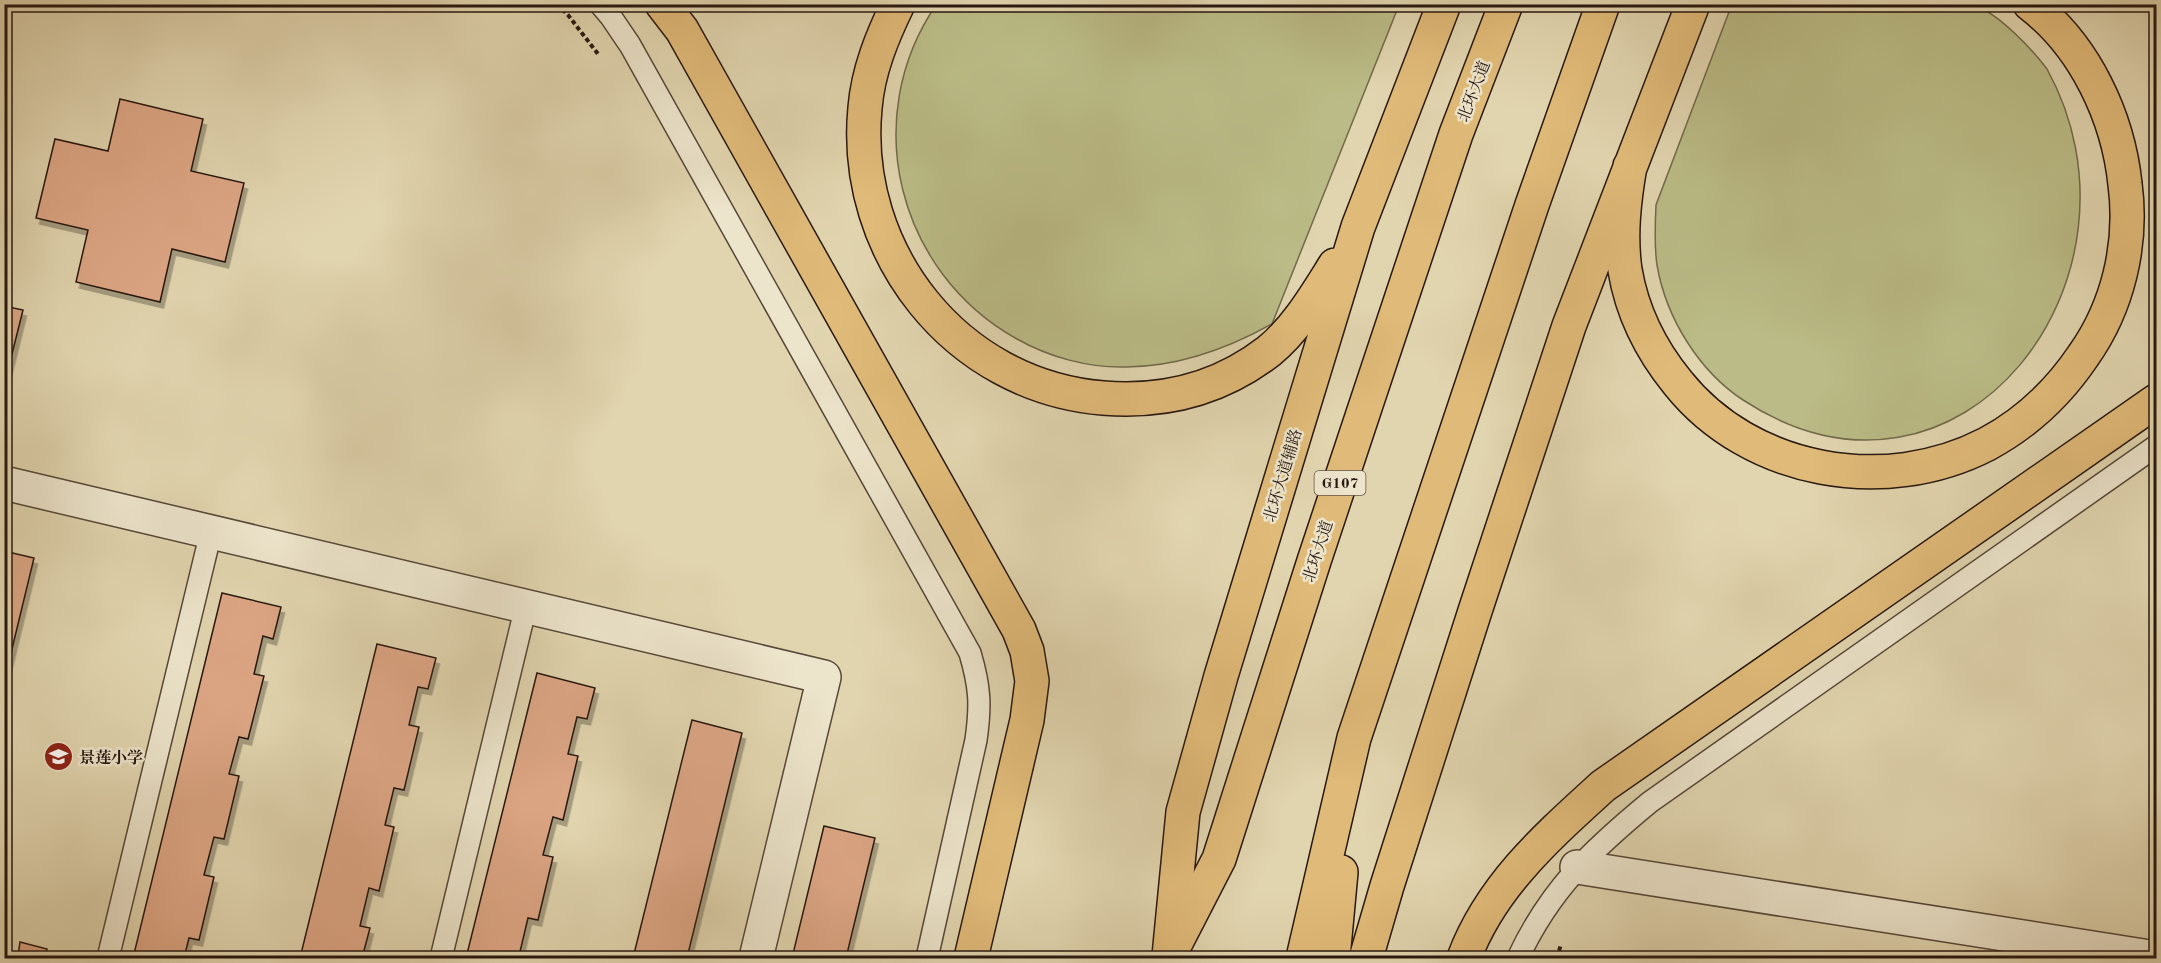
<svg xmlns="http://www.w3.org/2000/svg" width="2161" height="963" viewBox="0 0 2161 963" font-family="'Old Standard TT','Noto Serif SC',serif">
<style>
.green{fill:#babb86;stroke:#716a4b;stroke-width:1.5}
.building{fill:#dda685;stroke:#281810;stroke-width:1.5;filter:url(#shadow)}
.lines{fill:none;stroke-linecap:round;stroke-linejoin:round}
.lane-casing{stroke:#564738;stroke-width:24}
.street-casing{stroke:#564738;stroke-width:36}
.primary-casing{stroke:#281810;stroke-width:36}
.highway-casing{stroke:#281810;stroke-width:36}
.path{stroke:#281810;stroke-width:4;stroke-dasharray:4.5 3;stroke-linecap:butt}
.lane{stroke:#ece4cb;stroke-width:21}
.street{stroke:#ece4cb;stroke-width:33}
.primary{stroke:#e0ba78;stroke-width:33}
.highway{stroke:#e0ba78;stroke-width:33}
.labels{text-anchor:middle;stroke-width:5;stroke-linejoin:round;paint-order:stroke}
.shield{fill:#ece4cb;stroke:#635548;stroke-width:1.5}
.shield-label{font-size:15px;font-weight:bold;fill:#281810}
.street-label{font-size:16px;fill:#281810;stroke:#ece4cb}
.poi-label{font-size:16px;font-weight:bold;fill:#281810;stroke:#ece4cb;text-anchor:start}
</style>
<defs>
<filter id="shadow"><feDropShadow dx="3.5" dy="6" stdDeviation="0" flood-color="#0004"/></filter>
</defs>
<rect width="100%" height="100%" fill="#e1d5af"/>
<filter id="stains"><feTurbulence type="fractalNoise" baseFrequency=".00333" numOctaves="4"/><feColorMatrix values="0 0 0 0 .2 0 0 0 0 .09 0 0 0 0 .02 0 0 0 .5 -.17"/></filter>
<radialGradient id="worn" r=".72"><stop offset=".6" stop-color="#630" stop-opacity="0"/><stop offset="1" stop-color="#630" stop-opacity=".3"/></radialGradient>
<!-- green -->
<path class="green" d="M1732,4C1792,4 1853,4 1914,4C1928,4 1963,1 1974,5C1999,14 2031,48 2047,69C2161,276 1961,542 1743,400C1699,371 1666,318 1657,265C1654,245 1655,225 1656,205Z
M936,5H1399L1272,324C1227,349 1178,367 1126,367C1088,368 1049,357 1017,339C897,272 859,118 936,5Z"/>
<!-- building -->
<path class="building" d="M120,99L203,119L191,171L244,183L225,262L172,249L160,302L76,282L88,230L36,218L55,139L108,151Z
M4,306L23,310L4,386Z
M4,551L34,558L4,682Z
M222,593L281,607L273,639L263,636L254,674L264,676L248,739L239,737L229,774L239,776L224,839L214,837L204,875L214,877L199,940L189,938L184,958H133Z
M377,644L436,658L428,689L418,687L409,725L419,727L404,790L394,788L385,825L394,827L379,891L369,888L360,926L370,928L362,958H300Z
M537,673L595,688L587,719L577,717L568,754L578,756L563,820L553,817L543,855L553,857L538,920L528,918L519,956L528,958H466Z
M692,720L742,733L687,958H633Z
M824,826L875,838L846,958H792Z
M20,942L47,949L45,958H4V952L18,956Z"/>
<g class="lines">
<defs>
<path id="lane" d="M600,4L611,17L630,45L970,653C980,687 981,705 976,740L927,958
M108,958L211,532
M441,958L526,606
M1518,958C1550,889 1593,849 1650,802L2156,446"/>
<path id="street" d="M4,483L824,677L756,958
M1577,867L2156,958"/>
<path id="primary" d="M662,4L682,30L1019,630L1027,651L1032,681L1027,720L971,958
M898,4C882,37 868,71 865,108C851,252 956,386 1103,398C1164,403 1220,389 1269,351C1297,328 1316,295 1335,265
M1630,166C1624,201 1620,235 1625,270C1632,312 1651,350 1678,383C1750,473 1885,497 1987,444C2026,423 2058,393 2083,356C2118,307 2133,244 2125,184C2118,117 2085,46 2030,4
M1169,956L1183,812L1221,676L1358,227L1444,4
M1366,958L1387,886L1475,611L1569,326L1693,4
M1464,958C1491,886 1547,837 1603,786L2156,401"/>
<path id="highway" d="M1168,958L1219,859L1314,561L1456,134L1506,4
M1303,958L1354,738L1532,205L1603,4
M1333,958L1341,872"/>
</defs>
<!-- lane casing -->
<use href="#lane" class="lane-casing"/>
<!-- street casing -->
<use href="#street" class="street-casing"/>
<!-- primary casing -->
<use href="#primary" class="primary-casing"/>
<!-- highway casing -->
<use href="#highway" class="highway-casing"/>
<!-- path -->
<path class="path" d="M557,4L568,15L598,54
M1557,958L1561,944"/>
<!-- lane -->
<use href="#lane" class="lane"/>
<!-- street -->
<use href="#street" class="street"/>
<!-- primary -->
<use href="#primary" class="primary"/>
<!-- highway -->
<use href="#highway" class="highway"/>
</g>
<!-- icons -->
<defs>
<symbol id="school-disc" viewBox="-11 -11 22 22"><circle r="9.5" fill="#8f2418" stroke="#ece4cb"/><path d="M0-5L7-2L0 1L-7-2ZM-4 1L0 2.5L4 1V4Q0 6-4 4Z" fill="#fff"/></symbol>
</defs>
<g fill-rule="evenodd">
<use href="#school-disc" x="42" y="740" width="33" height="33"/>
</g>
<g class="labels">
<!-- shield labels -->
<rect class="shield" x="1314.5" y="471" width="51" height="24" rx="4.5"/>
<g class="shield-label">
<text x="1340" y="488">G107</text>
</g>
<!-- street labels -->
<g class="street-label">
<text transform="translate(1473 91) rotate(-69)" y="6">北环大道</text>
<text transform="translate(1282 475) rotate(-73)" y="6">北环大道辅路</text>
<text transform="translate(1317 551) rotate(-72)" y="6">北环大道</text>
</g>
<!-- poi labels -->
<g class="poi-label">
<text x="79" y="763">景莲小学</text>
</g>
</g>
<!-- margin -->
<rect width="2161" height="963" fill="none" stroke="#e1d5af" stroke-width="24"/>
<rect x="6" y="6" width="2149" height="951" fill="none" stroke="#281810" stroke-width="3"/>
<rect x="12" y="12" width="2137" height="939" fill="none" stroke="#281810" stroke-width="1.5"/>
<rect width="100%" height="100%" filter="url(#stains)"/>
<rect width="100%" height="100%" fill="url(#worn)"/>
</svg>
